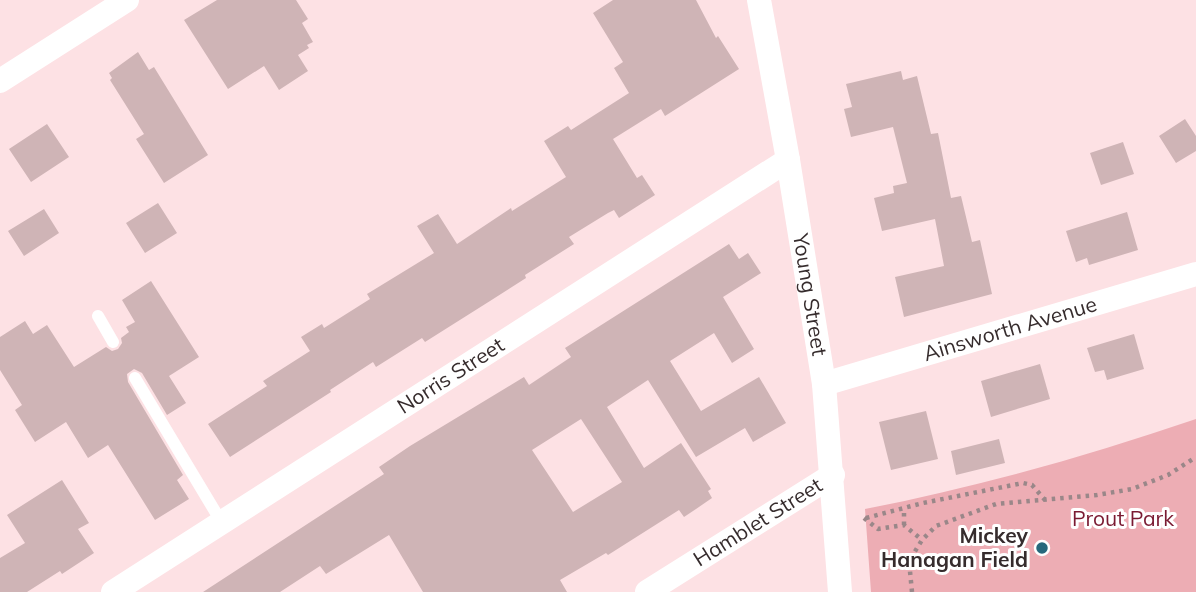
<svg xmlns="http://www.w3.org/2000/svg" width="1196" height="592" viewBox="0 0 1196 592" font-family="Mulish,sans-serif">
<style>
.green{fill:#edadb4}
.building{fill:#cfb4b6;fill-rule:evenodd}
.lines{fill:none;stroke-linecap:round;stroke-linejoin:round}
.path{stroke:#9a8789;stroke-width:4.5;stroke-dasharray:3.5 5;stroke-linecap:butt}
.service{stroke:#fff;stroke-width:12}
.minor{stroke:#fff;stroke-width:24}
.poi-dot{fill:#27687c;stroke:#fff;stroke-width:2.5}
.labels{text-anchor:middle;stroke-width:6;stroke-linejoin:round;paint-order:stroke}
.street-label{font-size:21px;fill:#362c2d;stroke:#fff}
.park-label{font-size:21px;fill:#7a1a32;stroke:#fff}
.poi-label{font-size:21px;font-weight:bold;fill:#362c2d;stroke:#fff;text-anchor:end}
</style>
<rect width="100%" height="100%" fill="#fde1e4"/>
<!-- green -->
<path class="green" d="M1196,419V592H871L865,509C977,487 1088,456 1196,419Z"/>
<!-- building -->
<path class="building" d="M217,0H296L308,19L302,23L313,42L307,45L309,48L298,55L308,71L279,90L264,66L228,89L184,20Z
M613,0H696L716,38L718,36L739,69L665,116L661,109L613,139L637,178L642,175L655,195L619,218L614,210L608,213L569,237L574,244L525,275L526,278L490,301L425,342L422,338L376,367L373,362L330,390L331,392L230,457L208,424L267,386L263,381L310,351L301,337L322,324L324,328L370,299L367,294L434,253L417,226L438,214L457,244L511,208L512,211L566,177L544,141L568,126L571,130L629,93L614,68L623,62L593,13Z
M138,52L149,70L154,67L208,155L164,183L136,139L144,134L110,80L112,78L109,73Z
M901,71L903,80L917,76L931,134L938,133L951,198L961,196L972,242L980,240L992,294L904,317L895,277L944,266L935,219L882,231L874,198L894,193L893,186L907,183L893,127L851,137L844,109L852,107L846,84Z
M1185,119L1196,136V151L1176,163L1159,136Z
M47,124L69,157L31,182L9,149Z
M1123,142L1134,174L1101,185L1090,153Z
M158,203L177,233L145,253L126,223Z
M44,209L59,233L24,256L8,231Z
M1127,212L1138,250L1089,265L1087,258L1076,262L1066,231Z
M729,244L739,259L748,253L761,273L723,297L754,349L732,363L714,333L670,361L701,411L759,377L786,423L753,442L745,428L696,457L648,380L607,407L644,468L681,443L711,489L708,491L712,498L696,509L684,517L679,510L608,555L606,553L560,580L567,592H423L389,535L326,574L320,566L280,592H203L384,474L379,467L410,446L524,377L529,385L571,357L565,348ZM581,419L622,482L573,512L532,450Z
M151,281L199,357L169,376L186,403L167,415L142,373L134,369L127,374L128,382L183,475L177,480L189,499L155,520L108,445L88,458L66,422L35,442L15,410L22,405L0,370V337L25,321L33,334L47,325L74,367L106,347L112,351L118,349L122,343L121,338L129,332L126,327L135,322L122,300Z
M1134,334L1144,369L1107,380L1104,370L1095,372L1087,348Z
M1040,364L1050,399L991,417L981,381Z
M926,411L938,459L891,470L879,422Z
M999,439L1005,463L956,475L951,451Z
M62,480L89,523L78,529L94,553L62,574L60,571L27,592H0V558L25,543L7,515Z"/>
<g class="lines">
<!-- path -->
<path class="path" d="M864,518L878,529L904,525L922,540
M866,518L923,503L1023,483L1032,485L1045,500
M904,525V508
M912,592L909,561L922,540L936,526L996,504L1097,495L1132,489L1168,475L1196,457"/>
<!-- service -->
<path class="service" d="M98,316L113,342
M135,378L222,523"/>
<!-- minor -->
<g class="minor">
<path id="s1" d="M759,0L788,160L824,384L840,592"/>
<path d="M0,81L127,0"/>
<path id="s2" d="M824,384L1196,274"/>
<path id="s3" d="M113,592L788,160"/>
<path id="s4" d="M647,592L833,475"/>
</g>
</g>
<!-- markers -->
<circle class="poi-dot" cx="1042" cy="548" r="7"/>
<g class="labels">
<!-- street labels -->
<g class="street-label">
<text dy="7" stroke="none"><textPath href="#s1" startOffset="299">Young Street</textPath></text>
<text dy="7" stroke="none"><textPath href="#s2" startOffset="194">Ainsworth Avenue</textPath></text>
<text dy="7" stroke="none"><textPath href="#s3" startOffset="401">Norris Street</textPath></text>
<text dy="7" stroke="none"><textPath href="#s4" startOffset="131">Hamblet Street</textPath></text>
</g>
<!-- park labels -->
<g class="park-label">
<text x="1123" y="526">Prout Park</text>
</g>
<!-- poi labels -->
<g class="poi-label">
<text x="1028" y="543">Mickey<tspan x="1028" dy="24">Hanagan Field</tspan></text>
</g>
</g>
</svg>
